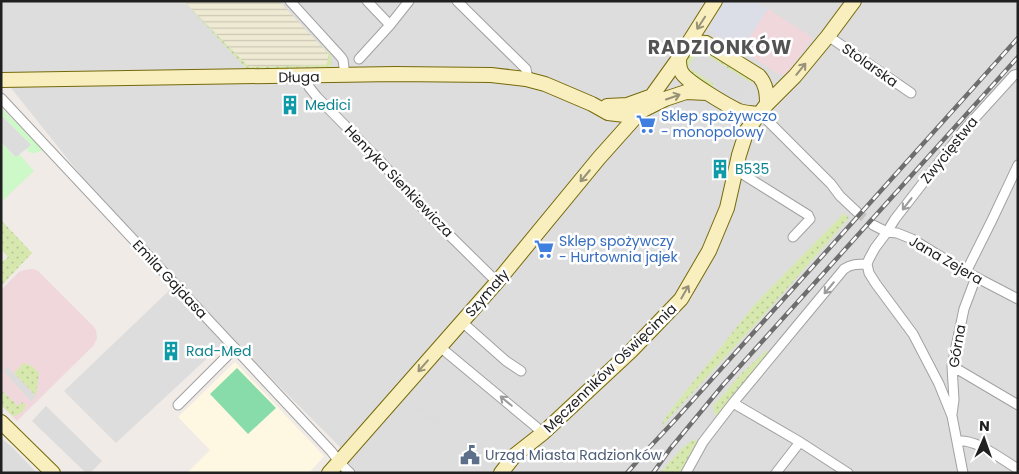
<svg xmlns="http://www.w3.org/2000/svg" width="1019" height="474" viewBox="0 0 1019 474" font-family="Poppins,sans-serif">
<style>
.residential{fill:#dedddd}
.commercial{fill:#f0d7dc}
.education{fill:#fef8e2}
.farmland{fill:url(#farmland-rules)}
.grass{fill:url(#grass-dots)}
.park{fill:#cdf8c7}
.pitch{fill:#88dcaa}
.parking{fill:#dcdcdc}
.plaza{fill:#dbdee6}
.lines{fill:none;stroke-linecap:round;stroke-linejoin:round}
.street-tunnel{stroke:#c6c2bf;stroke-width:9;stroke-dasharray:9 4.5;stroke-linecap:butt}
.street-casing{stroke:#a1a1a1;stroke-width:11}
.secondary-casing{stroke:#756a09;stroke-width:16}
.street{stroke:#fff;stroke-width:9}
.secondary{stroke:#f8eebe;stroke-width:14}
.rail-casing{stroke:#6e6e6e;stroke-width:4.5}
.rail{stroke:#fff;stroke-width:2.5;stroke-dasharray:8;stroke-linecap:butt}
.oneway{stroke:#979177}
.oneway2{stroke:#9b9b9b}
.labels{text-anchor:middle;stroke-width:5;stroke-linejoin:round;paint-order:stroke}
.street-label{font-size:14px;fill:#202020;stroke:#fff}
.culture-label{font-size:14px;fill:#0d838f;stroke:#fff;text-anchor:start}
.shop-label{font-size:14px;fill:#366cbe;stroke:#fff;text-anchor:start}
.service-label{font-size:14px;fill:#4e5e75;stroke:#fff;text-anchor:start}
.district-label{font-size:19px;font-weight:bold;letter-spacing:1px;fill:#535353;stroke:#fff}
</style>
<defs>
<pattern id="farmland-rules" width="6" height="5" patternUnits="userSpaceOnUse" patternTransform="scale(1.25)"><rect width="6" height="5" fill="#eeead3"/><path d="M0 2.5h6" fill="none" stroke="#ccc8b5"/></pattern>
<pattern id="grass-dots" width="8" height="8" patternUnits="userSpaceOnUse" patternTransform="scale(1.25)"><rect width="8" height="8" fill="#d7e8af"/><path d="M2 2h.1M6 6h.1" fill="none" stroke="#b8c796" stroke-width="1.8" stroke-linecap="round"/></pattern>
</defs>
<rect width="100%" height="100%" fill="#f0ebe7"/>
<!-- residential -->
<path class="residential" d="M1,1H1018V473H335L349,456L230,337L116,443L64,391L179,281L91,188L11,88L1,84Z"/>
<!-- commercial -->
<path class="commercial" d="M768,9L813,38L786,74L783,75L778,74L741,50Z
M32,269L37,270L93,326L96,330L97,338L94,345L17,421L1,405V290L19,272L24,270Z"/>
<!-- education -->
<path class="education" d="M235,362L324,456L309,473H187L210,450L178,417Z"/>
<!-- farmland -->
<path class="farmland" d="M184,1H279L324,49L328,54L329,59L326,65L249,67Z"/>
<!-- grass -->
<path class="grass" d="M183,1L249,67L326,65C330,58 329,55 324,49C331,53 334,60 330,67L247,69Z
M698,48H707L754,78L751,83L699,50L688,67L714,84L712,88L690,75L684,67C687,58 690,53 698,48Z
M844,213L849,218L762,317L660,428L666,416L755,304Z
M1,220L32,253L1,286V263L8,257L1,249Z
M766,351H771L718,418L714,413L713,406L742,373Z
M24,363L32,366L39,373L36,396L14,373Z
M1,390L18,406L22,402L26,406C23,412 19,415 13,416L2,406L1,405Z
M694,439L698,442L682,473H660L682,448Z"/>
<!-- park -->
<path class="park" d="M1,108L44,150C37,152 31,156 26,149L31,145L1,115Z
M1,142L15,157L19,154L34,171L1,202Z"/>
<!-- pitch -->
<path class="pitch" d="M237,368L276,408L248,434L210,394Z"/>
<!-- parking -->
<path class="parking" d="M699,50L751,83L740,101L688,67Z
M1,115L31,145L16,157L1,142Z
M7,367L36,396L31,401L3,371Z
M417,399L449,428L445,433L413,404Z
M46,406L102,461L90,473H86L32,421Z
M1,438L12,447L36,472L35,473H1Z"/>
<!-- plaza -->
<path class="plaza" d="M725,1H755L768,9L741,50L708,29Z"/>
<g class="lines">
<!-- street-tunnel -->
<path class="street-tunnel" d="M857,212L873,225"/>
<defs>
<path id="street" d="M290,1L341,57L343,60L345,75
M367,1L390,25
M457,1L526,69L527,74L526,79
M828,36L911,93
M359,59L390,25L409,1
M307,77L309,87L317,97L379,160L429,215L497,282
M1,98L331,451C337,459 343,467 350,473
M758,114L767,120L831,184L840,196L857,212
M736,170L808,215L810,219L793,237
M873,225L887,232L897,233L912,239L966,272L1018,299
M966,272L992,220L1018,165
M462,322L506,361L521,371
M440,347L535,426L543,433
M952,366L1018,405
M733,403L800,442L848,473
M178,405L235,348
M952,414L954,400L952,366L964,309L976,277
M957,441C977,439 1001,459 1018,469
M686,473L703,442L733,403L844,269C851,264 858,264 867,264
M776,473L800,442
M963,473L952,416L939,384L913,334L876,284L869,273L867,264L869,259L875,248L887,232L895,219L964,130L1014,75L1018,74"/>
<path id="secondary" d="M688,45L693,42L706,43L759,76C766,84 767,93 767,104
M679,58C679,63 679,69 682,73C687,82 728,106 739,111C745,113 752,113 758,114
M1,80L395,74L491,75L526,79L545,84L592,104L608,113L625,115L641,111L665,99L686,92L707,93
M607,106L627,105L652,96
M1,422L53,473
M329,473L497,282L599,158L641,111L679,58L715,1
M501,473L515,455L543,433L631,351L681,299L709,251L727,208L739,155L747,130L767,104L795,76L828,36L854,1"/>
</defs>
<!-- street casing -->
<use href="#street" class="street-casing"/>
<!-- secondary casing -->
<use href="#secondary" class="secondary-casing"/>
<!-- street -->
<use href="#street" class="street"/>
<!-- secondary -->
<use href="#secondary" class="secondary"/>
<defs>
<path id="rail" d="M627,473L646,451L676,419L1018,38
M653,473L670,449L723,385L1018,57"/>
</defs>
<!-- rail casing -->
<use href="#rail" class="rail-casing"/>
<!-- rail -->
<use href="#rail" class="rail"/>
</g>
<!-- one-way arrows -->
<defs><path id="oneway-shaft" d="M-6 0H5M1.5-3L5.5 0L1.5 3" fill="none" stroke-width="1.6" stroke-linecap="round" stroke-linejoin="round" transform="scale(1.25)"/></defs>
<g class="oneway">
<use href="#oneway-shaft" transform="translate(701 23) rotate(123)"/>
<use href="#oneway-shaft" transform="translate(801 69) rotate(-51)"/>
<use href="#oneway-shaft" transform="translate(673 97) rotate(-19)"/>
<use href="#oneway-shaft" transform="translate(585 176) rotate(130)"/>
<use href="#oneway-shaft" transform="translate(685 292) rotate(-60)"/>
<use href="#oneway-shaft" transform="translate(423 366) rotate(131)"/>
</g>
<g class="oneway2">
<use href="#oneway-shaft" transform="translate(907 204) rotate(128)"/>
<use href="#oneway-shaft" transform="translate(829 288) rotate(130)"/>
<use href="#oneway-shaft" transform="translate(506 401) rotate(-140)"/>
</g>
<!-- icons -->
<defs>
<symbol id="building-bare" viewBox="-9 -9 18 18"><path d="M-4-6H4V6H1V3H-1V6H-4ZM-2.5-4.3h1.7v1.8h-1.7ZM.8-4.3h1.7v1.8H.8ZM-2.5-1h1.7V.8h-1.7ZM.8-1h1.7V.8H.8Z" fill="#0f9aa8" stroke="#fff" stroke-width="2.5" paint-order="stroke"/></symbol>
<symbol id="supermarket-bare" viewBox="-9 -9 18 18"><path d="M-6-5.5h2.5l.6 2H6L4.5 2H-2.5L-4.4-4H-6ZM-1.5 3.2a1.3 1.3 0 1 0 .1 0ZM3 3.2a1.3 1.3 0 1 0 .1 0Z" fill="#3f7fe0" stroke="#fff" stroke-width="2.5" paint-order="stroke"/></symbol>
<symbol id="civic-bare" viewBox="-9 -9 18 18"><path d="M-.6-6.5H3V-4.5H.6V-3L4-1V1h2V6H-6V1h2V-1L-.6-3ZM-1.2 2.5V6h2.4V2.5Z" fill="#5c6f8a" stroke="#fff" stroke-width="2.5" paint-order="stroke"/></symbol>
</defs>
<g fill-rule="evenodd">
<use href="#building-bare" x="276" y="91" width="28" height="28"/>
<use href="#supermarket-bare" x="632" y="110" width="28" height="28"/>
<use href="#building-bare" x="706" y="155" width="28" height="28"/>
<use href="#supermarket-bare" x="530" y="235" width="28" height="28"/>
<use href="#building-bare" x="157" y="337" width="28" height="28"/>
<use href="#civic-bare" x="456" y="441" width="28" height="28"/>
</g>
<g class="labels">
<!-- street labels -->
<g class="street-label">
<text transform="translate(870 65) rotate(35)" y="5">Stolarska</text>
<text transform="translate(299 77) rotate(-1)" y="5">Długa</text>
<text transform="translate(949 150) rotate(-51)" y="5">Zwycięstwa</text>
<text transform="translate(399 181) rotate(46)" y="5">Henryka Sienkiewicza</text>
<text transform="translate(946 260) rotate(30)" y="5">Jana Zejera</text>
<text transform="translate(170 279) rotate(47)" y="5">Emila Gajdasa</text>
<text transform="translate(487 293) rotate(-49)" y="5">Szymały</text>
<text transform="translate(957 346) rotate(-80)" y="5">Górna</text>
<text transform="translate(610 368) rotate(-44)" y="5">Męczenników Oświęcimia</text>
</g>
<!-- culture labels -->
<g class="culture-label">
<text x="305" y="110">Medici</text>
<text x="735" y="174">B535</text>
<text x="186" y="356">Rad-Med</text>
</g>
<!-- shop labels -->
<g class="shop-label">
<text x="661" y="121">Sklep spożywczo<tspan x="661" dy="16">- monopolowy</tspan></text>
<text x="559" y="246">Sklep spożywczy<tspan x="559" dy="16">- Hurtownia jajek</tspan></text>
</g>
<!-- service labels -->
<g class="service-label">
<text x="485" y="460">Urząd Miasta Radzionków</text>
</g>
<!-- district labels -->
<g class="district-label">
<text x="720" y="54">RADZIONKÓW</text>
</g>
</g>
<!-- border -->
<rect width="1019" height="474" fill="none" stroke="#202020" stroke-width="5"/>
<!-- north arrow -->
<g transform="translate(984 439) rotate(2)" stroke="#ffffff" stroke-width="4" paint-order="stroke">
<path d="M0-4L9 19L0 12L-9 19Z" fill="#202020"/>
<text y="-8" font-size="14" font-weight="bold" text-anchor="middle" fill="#202020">N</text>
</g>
</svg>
